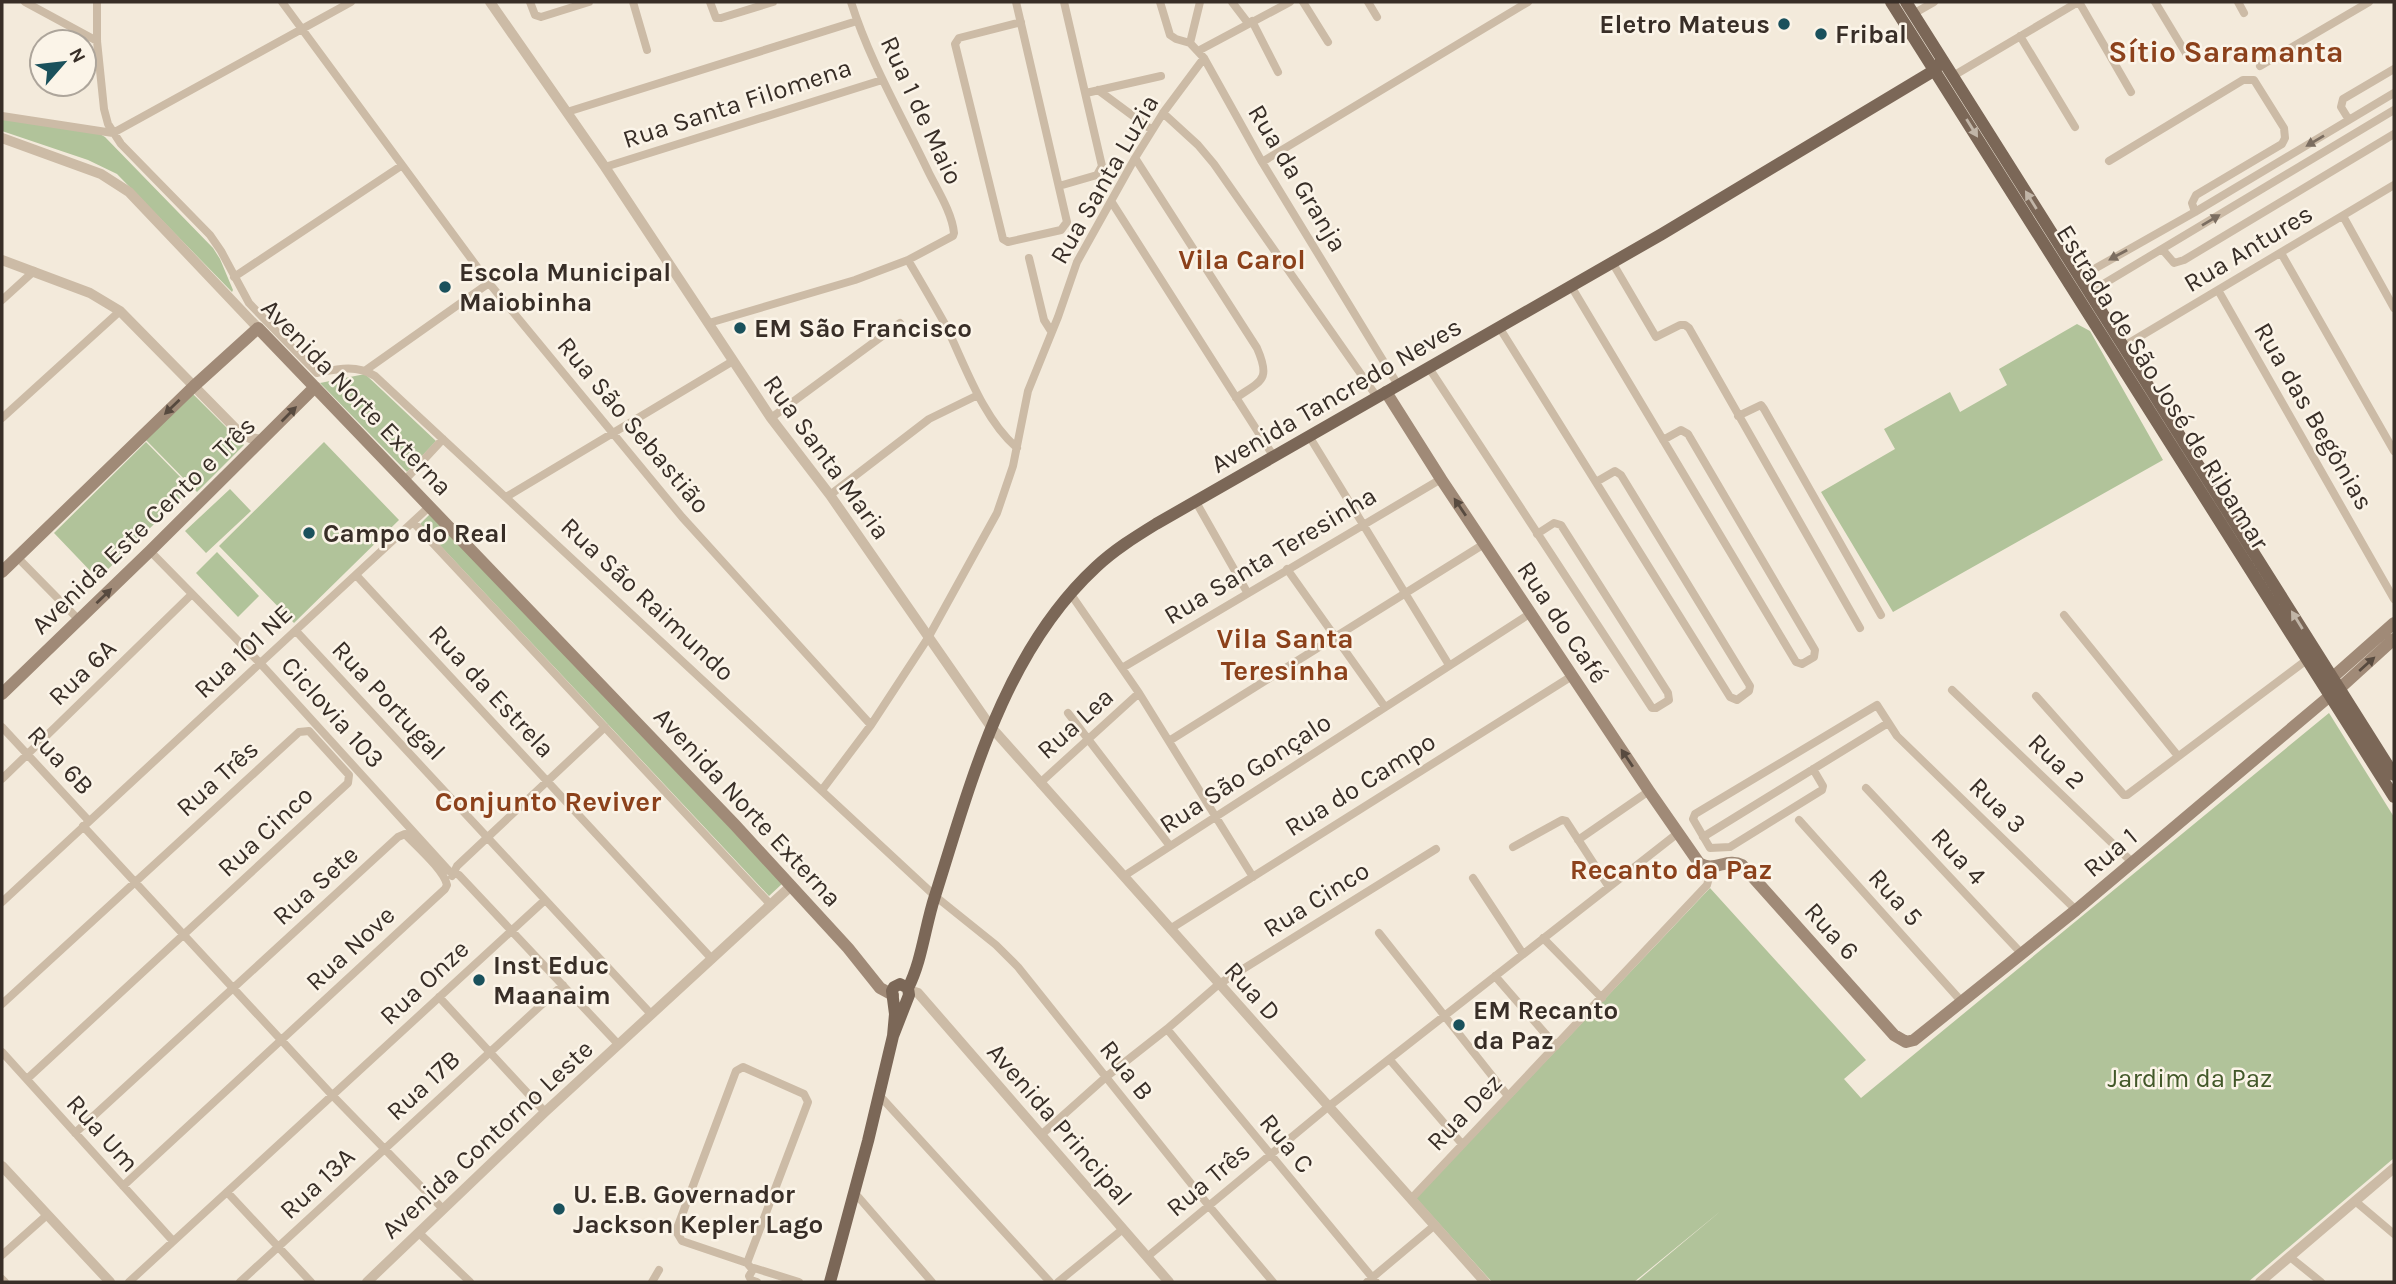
<svg xmlns="http://www.w3.org/2000/svg" width="2396" height="1284" viewBox="0 0 2396 1284" font-family="Karla,sans-serif">
<style>
.green{fill:#b1c39a}
.lines{fill:none;stroke-linecap:round;stroke-linejoin:round}
.minor{stroke:#ccbba6;stroke-width:8}
.tertiary{stroke:#ccbba6;stroke-width:10}
.secondary{stroke:#a08a77;stroke-width:12}
.primary{stroke:#7b6757;stroke-width:12}
.oneway{fill:#c1b5a7}
.oneway2{fill:#7b6d60}
.oneway3{fill:#574a3f}
.poi-dot{fill:#1a515c;stroke:#fbf4e8;stroke-width:2.5}
.labels{text-anchor:middle;stroke-width:5;stroke-linejoin:round;paint-order:stroke}
.poi-label{font-size:26px;font-weight:bold;fill:#382e27;stroke:#fbf4e8;text-anchor:start}
.street-label{font-size:26px;fill:#382e27;stroke:#fbf4e8}
.park-label{font-size:26px;fill:#425829;stroke:#fbf4e8}
.neighbourhood-label{font-size:28px;font-weight:bold;fill:#8c411b;stroke:#fbf4e8}
.quarter-label{font-size:30px;font-weight:bold;fill:#8c411b;stroke:#fbf4e8}
</style>
<rect width="100%" height="100%" fill="#f3eadb"/>
<!-- green -->
<path class="green" d="M2,119L100,134L105,137L213,248L220,259L233,290L232,292L117,174L88,160L2,131Z
M2077,324L2090,331L2163,460L1893,612L1821,492L1895,449L1884,429L1950,392L1960,412L2007,385L1999,369Z
M365,374L436,441L407,472L320,383Z
M191,392L244,445L197,492L145,439Z
M146,442L191,488L98,579L54,533Z
M324,442L399,520L294,623L219,546Z
M230,489L251,511L206,553L185,531Z
M430,514L783,883L769,896L420,524Z
M217,552L259,596L238,617L196,573Z
M2329,713L2394,817V1158L2248,1282H1636L1722,1210L1634,1282H1492L1416,1198L1710,888L1866,1060L1844,1079L1861,1098Z"/>
<g class="lines">
<!-- minor -->
<path class="minor" d="M25,2L97,41
M97,2V41L104,109L108,124L121,144L210,235L221,251L249,303L317,373C337,369 356,364 375,376L935,896L996,945L1018,967L1209,1206L1273,1282
M282,2L489,283L682,517L871,725
M530,2L535,15L541,17L589,2
M633,2L647,50
M710,2L716,18H721L773,2
M1016,2L1067,222L1061,230L1008,242L1003,239L955,44L959,38L1021,22
M1160,2L1170,35L1176,39L1190,43L1204,58L1262,162L1398,385
M1232,2L1248,23
M1303,2L1328,42
M1368,2L1377,17
M2079,2L2131,92
M2155,2L2187,55
M2238,2L2244,13
M1913,14L1934,2
M1252,21L1278,72
M2020,36L2075,127
M1190,43L1200,2
M1198,51L1290,2
M2260,66L2369,2
M1953,76L2078,2
M1098,90L1152,130
M1086,93L1161,76
M567,112L857,21
M1163,113L1198,145L1214,164L1377,397
M2,116L113,133
M2349,120L2341,107L2343,99L2394,69
M113,133L351,2
M1135,158L1257,348C1271,380 1262,380 1236,398
M2109,161L2243,80H2254L2284,128L2285,138L2282,144L2196,195L2192,203L2195,212
M1262,162L1528,2
M605,167L882,80
M1059,186L1097,175L1102,166L1064,2
M1111,201L1274,457
M2343,216L2394,308
M2162,249L2174,263L2184,260L2394,134
M2281,253L2394,451
M1029,258L1044,320L1051,331
M908,260C921,282 934,304 946,326C965,365 983,419 1017,448
M1612,262L1656,337L1680,325H1685L1689,328L1860,628
M234,277L401,166
M2080,277L2195,212L2394,93
M1571,286L1796,662L1802,664L1814,657L1815,650L1688,434L1681,430L1663,440
M2218,290L2394,599
M2090,292L2394,110
M2,300L34,271
M709,323L855,280L908,260L953,236L954,233C952,213 938,191 929,173C902,116 870,62 851,2
M1499,327L1730,697L1737,700L1749,691L1750,686L1621,475L1615,471L1596,482
M2124,346L2394,185
M1429,368L1652,708H1656L1669,700L1668,693L1561,525L1554,523L1537,534
M366,370L489,283
M1738,416L1761,405L1764,409L1881,615
M2,418L120,311
M771,418L900,323
M1309,436L1449,665
M405,480L443,439
M830,495L929,419L978,395
M506,497L733,361
M1196,502L1247,592
M413,522L771,905
M150,551L260,663L449,871L459,875L618,1044
M17,557L79,620
M1287,569L1385,707
M356,575L712,959
M1070,593L1139,693L1253,877
M2064,615L2178,756
M296,631L651,1014
M1122,668L1441,479
M1952,690L2133,863
M2036,696L2124,795H2127L2308,659
M1068,713L1170,846
M2,727L89,821
M1169,741L1484,544
M1813,769L1823,786L1822,790L1730,847L1710,848L1693,819L1695,814L1877,705L1897,736L2076,910
M2,779L192,594
M1040,783L1139,693
M1866,788L2022,954
M822,790L871,725L928,638L997,513L1013,466L1028,391L1058,317L1077,262L1135,158L1163,113L1204,58
M1799,820L1962,1002
M83,826L332,1095L443,1209
M1703,837L1888,723
M1578,840L1649,791
M1513,847L1562,820L1566,821L1609,887
M452,876L457,866L605,727
M1124,876L1531,613
M1473,878L1523,954
M2,902L430,506
M1170,929L1572,676
M1379,933L1508,1096
M1543,938L1602,998
M1495,976L1556,1046
M439,997L545,1112
M2,1004L299,732L309,731L349,775L348,783L27,1079
M1167,1029L1376,1282
M2,1052L173,1241
M1390,1060L1462,1144
M880,1096L1050,1282
M75,1133L398,837L405,834C416,846 444,870 447,885L445,889L123,1186
M1041,1135L1106,1077L1167,1029L1219,984L1436,849
M227,1192L311,1282
M854,1192L932,1282
M1411,1199L1707,885L1712,867
M2355,1201L2394,1234
M419,1233L470,1282
M2,1255L47,1215
M1147,1257L1328,1107L1678,833
M2290,1257L2321,1282
M747,1263L808,1102L804,1094L743,1067L736,1071L676,1231L682,1241L747,1263L752,1269
M2,1279L5,1282
M129,1282L545,900
M240,1282L563,985
M652,1282L659,1270
M757,1282L751,1280L749,1276L754,1268L799,1282
M1058,1282L1123,1229
M1367,1282L1435,1225"/>
<!-- tertiary -->
<path class="tertiary" d="M490,2L605,167L771,418L830,495L991,727L1485,1282
M2,138L101,174L129,192L258,328
M2,260L90,293L120,311L238,431L250,438L262,440
M909,990L918,993L1169,1282
M2,1166L110,1282
M367,1282L545,1112L791,886
M2260,1282L2394,1168"/>
<!-- secondary -->
<path class="secondary" d="M1386,392L1441,479L1649,791L1699,863C1714,873 1727,857 1742,865L1894,1035L1906,1042L1914,1040L2076,910L2331,695L2333,677L2394,623
M2,572L194,386L258,328L735,825L848,948L880,988L893,995
M2340,688L2394,639
M2,694L150,551L315,387"/>
<!-- primary -->
<path class="primary" d="M1891,2L2394,797
M1906,2L2394,775
M893,1036L909,995L908,988C922,961 925,926 935,896C971,782 1004,652 1096,567C1114,550 1135,537 1156,524L1662,234L1935,70L1942,60
M830,1282L868,1141L893,1036L895,1014L892,991L894,987L900,984L908,988"/>
</g>
<!-- one-way arrows -->
<defs><path id="oneway-solid" d="M-6-.8H1V-3.2L6.5 0L1 3.2V.8H-6Z" transform="scale(1.75)"/></defs>
<g class="oneway">
<use href="#oneway-solid" transform="translate(1972 128) rotate(58)"/>
<use href="#oneway-solid" transform="translate(2031 200) rotate(-122)"/>
<use href="#oneway-solid" transform="translate(2297 620) rotate(-122)"/>
</g>
<g class="oneway2">
<use href="#oneway-solid" transform="translate(2315 141) rotate(149)"/>
<use href="#oneway-solid" transform="translate(2211 220) rotate(-31)"/>
<use href="#oneway-solid" transform="translate(2118 255) rotate(151)"/>
</g>
<g class="oneway3">
<use href="#oneway-solid" transform="translate(172 407) rotate(136)"/>
<use href="#oneway-solid" transform="translate(289 414) rotate(-45)"/>
<use href="#oneway-solid" transform="translate(1460 507) rotate(-124)"/>
<use href="#oneway-solid" transform="translate(104 596) rotate(-44)"/>
<use href="#oneway-solid" transform="translate(2367 664) rotate(-42)"/>
<use href="#oneway-solid" transform="translate(1627 758) rotate(-124)"/>
</g>
<!-- markers -->
<g class="poi-dot">
<circle cx="1784" cy="24" r="7"/>
<circle cx="1821" cy="34" r="7"/>
<circle cx="445" cy="287" r="7"/>
<circle cx="740" cy="328" r="7"/>
<circle cx="309" cy="533" r="7"/>
<circle cx="479" cy="980" r="7"/>
<circle cx="1459" cy="1025" r="7"/>
<circle cx="559" cy="1209" r="7"/>
</g>
<g class="labels">
<!-- poi labels -->
<g class="poi-label">
<text x="1770" y="33" text-anchor="end">Eletro Mateus</text>
<text x="1835" y="43">Fribal</text>
<text x="459" y="281">Escola Municipal<tspan x="459" dy="30">Maiobinha</tspan></text>
<text x="754" y="337">EM São Francisco</text>
<text x="323" y="542">Campo do Real</text>
<text x="493" y="974">Inst Educ<tspan x="493" dy="30">Maanaim</tspan></text>
<text x="1473" y="1019">EM Recanto<tspan x="1473" dy="30">da Paz</tspan></text>
<text x="573" y="1203">U. E.B. Governador<tspan x="573" dy="30">Jackson Kepler Lago</tspan></text>
</g>
<!-- street labels -->
<g class="street-label">
<text transform="translate(737 103) rotate(-18)" y="9">Rua Santa Filomena</text>
<text transform="translate(922 110) rotate(65)" y="9">Rua 1 de Maio</text>
<text transform="translate(1298 178) rotate(59)" y="9">Rua da Granja</text>
<text transform="translate(1104 179) rotate(-60)" y="9">Rua Santa Luzia</text>
<text transform="translate(2248 248) rotate(-31)" y="9">Rua Antures</text>
<text transform="translate(2163 387) rotate(58)" y="9">Estrada de São José de Ribamar</text>
<text transform="translate(1336 395) rotate(-30)" y="9">Avenida Tancredo Neves</text>
<text transform="translate(357 397) rotate(46)" y="9">Avenida Norte Externa</text>
<text transform="translate(2314 416) rotate(60)" y="9">Rua das Begônias</text>
<text transform="translate(634 425) rotate(50)" y="9">Rua São Sebastião</text>
<text transform="translate(827 457) rotate(54)" y="9">Rua Santa Maria</text>
<text transform="translate(143 525) rotate(-44)" y="9">Avenida Este Cento e Três</text>
<text transform="translate(1270 555) rotate(-31)" y="9">Rua Santa Teresinha</text>
<text transform="translate(648 599) rotate(43)" y="9">Rua São Raimundo</text>
<text transform="translate(1563 622) rotate(56)" y="9">Rua do Café</text>
<text transform="translate(243 651) rotate(-43)" y="9">Rua 101 NE</text>
<text transform="translate(82 672) rotate(-44)" y="9">Rua 6A</text>
<text transform="translate(492 691) rotate(47)" y="9">Rua da Estrela</text>
<text transform="translate(389 700) rotate(47)" y="9">Rua Portugal</text>
<text transform="translate(333 712) rotate(48)" y="9">Ciclovia 103</text>
<text transform="translate(1075 723) rotate(-42)" y="9">Rua Lea</text>
<text transform="translate(61 760) rotate(47)" y="9">Rua 6B</text>
<text transform="translate(2057 761) rotate(44)" y="9">Rua 2</text>
<text transform="translate(1245 773) rotate(-33)" y="9">Rua São Gonçalo</text>
<text transform="translate(217 778) rotate(-42)" y="9">Rua Três</text>
<text transform="translate(1360 784) rotate(-32)" y="9">Rua do Campo</text>
<text transform="translate(1998 805) rotate(44)" y="9">Rua 3</text>
<text transform="translate(748 807) rotate(47)" y="9">Avenida Norte Externa</text>
<text transform="translate(265 831) rotate(-43)" y="9">Rua Cinco</text>
<text transform="translate(2110 852) rotate(-40)" y="9">Rua 1</text>
<text transform="translate(1959 856) rotate(47)" y="9">Rua 4</text>
<text transform="translate(315 885) rotate(-42)" y="9">Rua Sete</text>
<text transform="translate(1896 897) rotate(48)" y="9">Rua 5</text>
<text transform="translate(1316 899) rotate(-32)" y="9">Rua Cinco</text>
<text transform="translate(1832 931) rotate(48)" y="9">Rua 6</text>
<text transform="translate(350 948) rotate(-43)" y="9">Rua Nove</text>
<text transform="translate(424 982) rotate(-43)" y="9">Rua Onze</text>
<text transform="translate(1253 991) rotate(48)" y="9">Rua D</text>
<text transform="translate(1127 1070) rotate(51)" y="9">Rua B</text>
<text transform="translate(423 1085) rotate(-43)" y="9">Rua 17B</text>
<text transform="translate(1464 1112) rotate(-46)" y="9">Rua Dez</text>
<text transform="translate(1060 1124) rotate(49)" y="9">Avenida Principal</text>
<text transform="translate(103 1133) rotate(48)" y="9">Rua Um</text>
<text transform="translate(487 1139) rotate(-43)" y="9">Avenida Contorno Leste</text>
<text transform="translate(1287 1143) rotate(50)" y="9">Rua C</text>
<text transform="translate(1208 1179) rotate(-40)" y="9">Rua Três</text>
<text transform="translate(317 1183) rotate(-43)" y="9">Rua 13A</text>
</g>
<!-- park labels -->
<g class="park-label">
<text x="2190" y="1087">Jardim da Paz</text>
</g>
<!-- neighbourhood labels -->
<g class="neighbourhood-label">
<text x="1242" y="269">Vila Carol</text>
<text x="1285" y="648">Vila Santa<tspan x="1285" dy="32">Teresinha</tspan></text>
<text x="548" y="811">Conjunto Reviver</text>
<text x="1671" y="879">Recanto da Paz</text>
</g>
<!-- quarter labels -->
<g class="quarter-label">
<text x="2226" y="62">Sítio Saramanta</text>
</g>
</g>
<!-- border -->
<rect width="2396" height="1284" fill="none" stroke="#382e27" stroke-width="7"/>
<!-- north arrow -->
<g transform="translate(63 63) rotate(62)"><circle r="33" fill="#fbf4e8" stroke="#ada59b" stroke-width="2"/>
<path d="M0-5L12 26L0 18L-12 26Z" fill="#1a515c"/>
<text y="-10" font-size="19" font-weight="bold" text-anchor="middle" fill="#382e27">N</text>
</g>
</svg>
